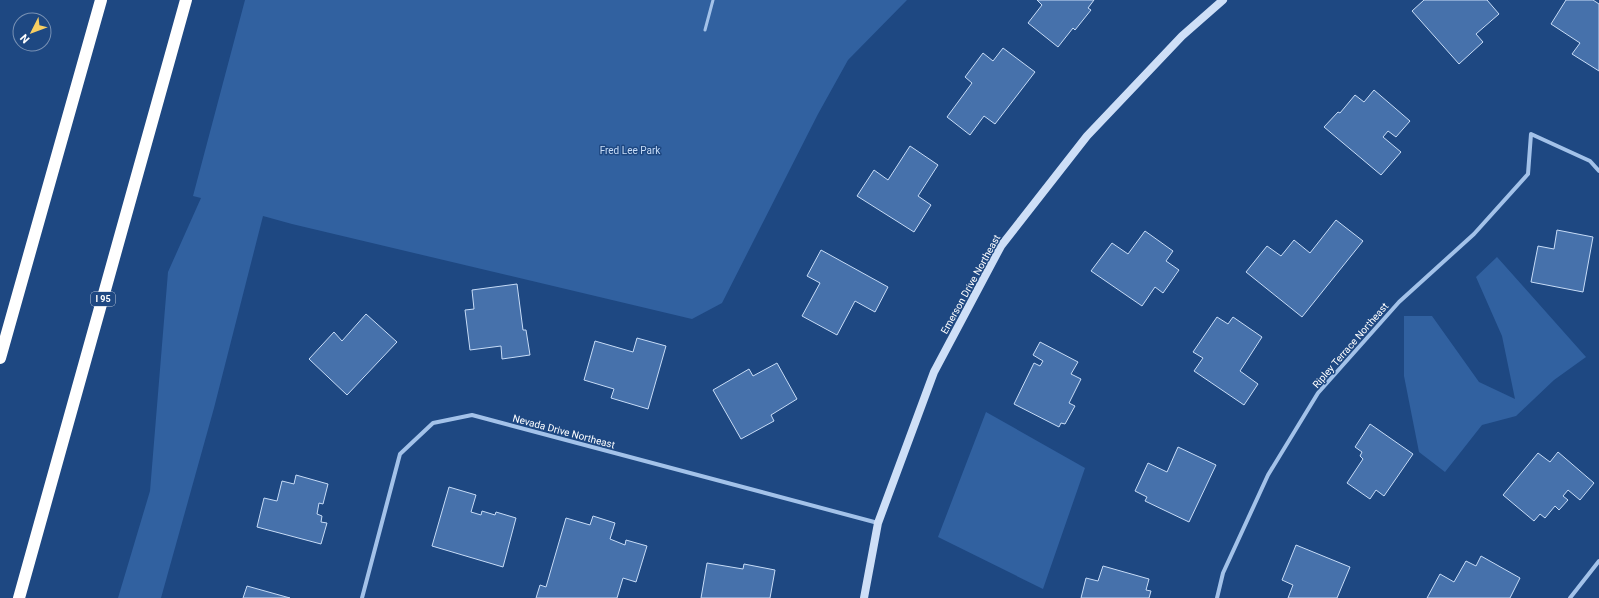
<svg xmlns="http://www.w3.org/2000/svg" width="1599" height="598" viewBox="0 0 1599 598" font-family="Roboto,sans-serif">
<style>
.green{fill:#3161a0}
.building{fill:#4671ab;stroke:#c7dcf7}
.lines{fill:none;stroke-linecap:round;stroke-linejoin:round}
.lane{stroke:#a3c2e9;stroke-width:3}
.street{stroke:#a3c2e9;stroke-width:4}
.secondary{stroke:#cedff7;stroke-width:8}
.highway{stroke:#fff;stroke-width:12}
.labels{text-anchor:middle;stroke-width:3;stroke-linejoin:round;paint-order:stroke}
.shield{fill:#1e4882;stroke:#bcc8da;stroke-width:1}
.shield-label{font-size:9px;font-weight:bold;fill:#fff}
.park-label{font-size:10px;fill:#c7dcf7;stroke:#1e4882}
.street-label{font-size:10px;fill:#fff;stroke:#1e4882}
</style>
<rect width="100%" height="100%" fill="#1e4882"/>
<!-- green -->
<path class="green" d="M245,0H907L848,60L818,114L722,303L692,319L292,224L263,216L214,408L161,598H118L150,491L168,272L201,198L193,196Z
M1497,257L1586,357L1554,380L1516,416L1482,425L1445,472L1419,452L1404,376V316H1432L1479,382L1515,399L1502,336L1476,277Z
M986,412L1085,468L1043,589L938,537Z"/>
<!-- building -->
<path class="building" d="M1037,0H1094L1088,8L1091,10L1075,30L1073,28L1058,47L1028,23L1042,5Z
M1424,0H1487L1499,14L1476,34L1483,42L1459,64L1412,11Z
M1566,0H1593L1599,4V71L1572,54L1580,43L1551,24Z
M1003,48L1035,72L995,124L984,116L970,135L947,117L972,83L965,77L983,53L993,61Z
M1374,90L1410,121L1396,137L1388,131L1383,137L1401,152L1381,175L1324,127L1338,112L1340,113L1355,95L1364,102Z
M910,146L938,165L918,196L931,205L914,232L857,196L874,170L888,180Z
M1336,220L1363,241L1302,317L1246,272L1267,246L1281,256L1294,240L1310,253Z
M1557,230L1593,237L1583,292L1531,282L1538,246L1554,249Z
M1145,231L1173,251L1166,261L1179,270L1163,293L1155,287L1142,306L1091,271L1112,243L1128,254Z
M821,250L888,287L875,312L855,301L837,335L802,316L820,283L807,276Z
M517,284L523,330H526L530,355L502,359L501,346L470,350L465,310L474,309L472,290Z
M366,314L397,342L347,395L309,359L334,332L342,341Z
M1217,317L1228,324L1233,317L1262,337L1240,371L1258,384L1244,405L1194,371L1203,358L1193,352Z
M637,338L666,346L648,409L611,398L614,389L584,380L595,341L633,352Z
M1040,342L1078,362L1071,374L1081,379L1069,403L1075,406L1065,424L1061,423L1059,427L1014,404L1034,363L1040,366L1043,361L1033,355Z
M777,363L797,399L771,415L774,421L741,439L713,390L749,369L753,376Z
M1370,424L1413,454L1384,496L1376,490L1370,499L1347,483L1363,459L1360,456L1362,452L1355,447Z
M1178,447L1216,465L1189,522L1145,501L1147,497L1135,491L1148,463L1167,472Z
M1558,452L1594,483L1580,500L1568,490L1563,496L1568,500L1559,510L1555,506L1545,518L1540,514L1534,521L1503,495L1538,453L1550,462Z
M296,475L328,484L323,504L319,503L317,514L322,516L321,522L327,523L321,544L257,527L264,498L277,501L282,481L294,484Z
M449,487L476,495L471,512L481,515L482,511L495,515L496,512L516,518L503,567L432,546Z
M593,516L615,523L610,539L625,545L626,540L647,546L636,582L623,578L617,598H536L540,585L546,587L566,518L590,525Z
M1296,545L1350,567L1337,598H1288L1293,585L1282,580Z
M1481,556L1520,578L1510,598H1427L1440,574L1454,582L1466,561L1476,566Z
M707,563L743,569L744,564L775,570L770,598H701Z
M1103,566L1149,579L1146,590L1151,591L1149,598H1081L1086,578L1098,581Z
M247,586L290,598H243Z"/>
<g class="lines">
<!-- lane -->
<path class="lane" d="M705,30L713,0"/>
<!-- street -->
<path class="street" d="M362,598L400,454L433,423L472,415L878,523
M1217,598L1223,573L1268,475L1318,393L1399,302L1474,234L1528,174L1531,134L1590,161L1599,171
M1570,598L1599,561"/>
<!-- secondary -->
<path class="secondary" d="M864,598L878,523L934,372L1001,246L1087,136L1182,36L1223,0"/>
<!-- highway -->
<path class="highway" d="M0,358L101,0
M19,598L186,0"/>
</g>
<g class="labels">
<!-- shield labels -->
<rect class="shield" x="91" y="292" width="24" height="14" rx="3"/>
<g class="shield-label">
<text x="103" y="302">I 95</text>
</g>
<!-- park labels -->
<g class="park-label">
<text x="630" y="154">Fred Lee Park</text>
</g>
<!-- street labels -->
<g class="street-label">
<text transform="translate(970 284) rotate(-61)" y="4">Emerson Drive Northeast</text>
<text transform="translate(1350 345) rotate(-49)" y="4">Ripley Terrace Northeast</text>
<text transform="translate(564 431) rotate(15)" y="4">Nevada Drive Northeast</text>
</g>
</g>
<!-- north arrow -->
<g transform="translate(32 32) rotate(228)"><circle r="19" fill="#1e4882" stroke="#7891b4"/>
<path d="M0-3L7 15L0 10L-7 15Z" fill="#f8cf62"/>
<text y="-6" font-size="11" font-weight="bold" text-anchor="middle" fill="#ffffff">N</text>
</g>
</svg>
